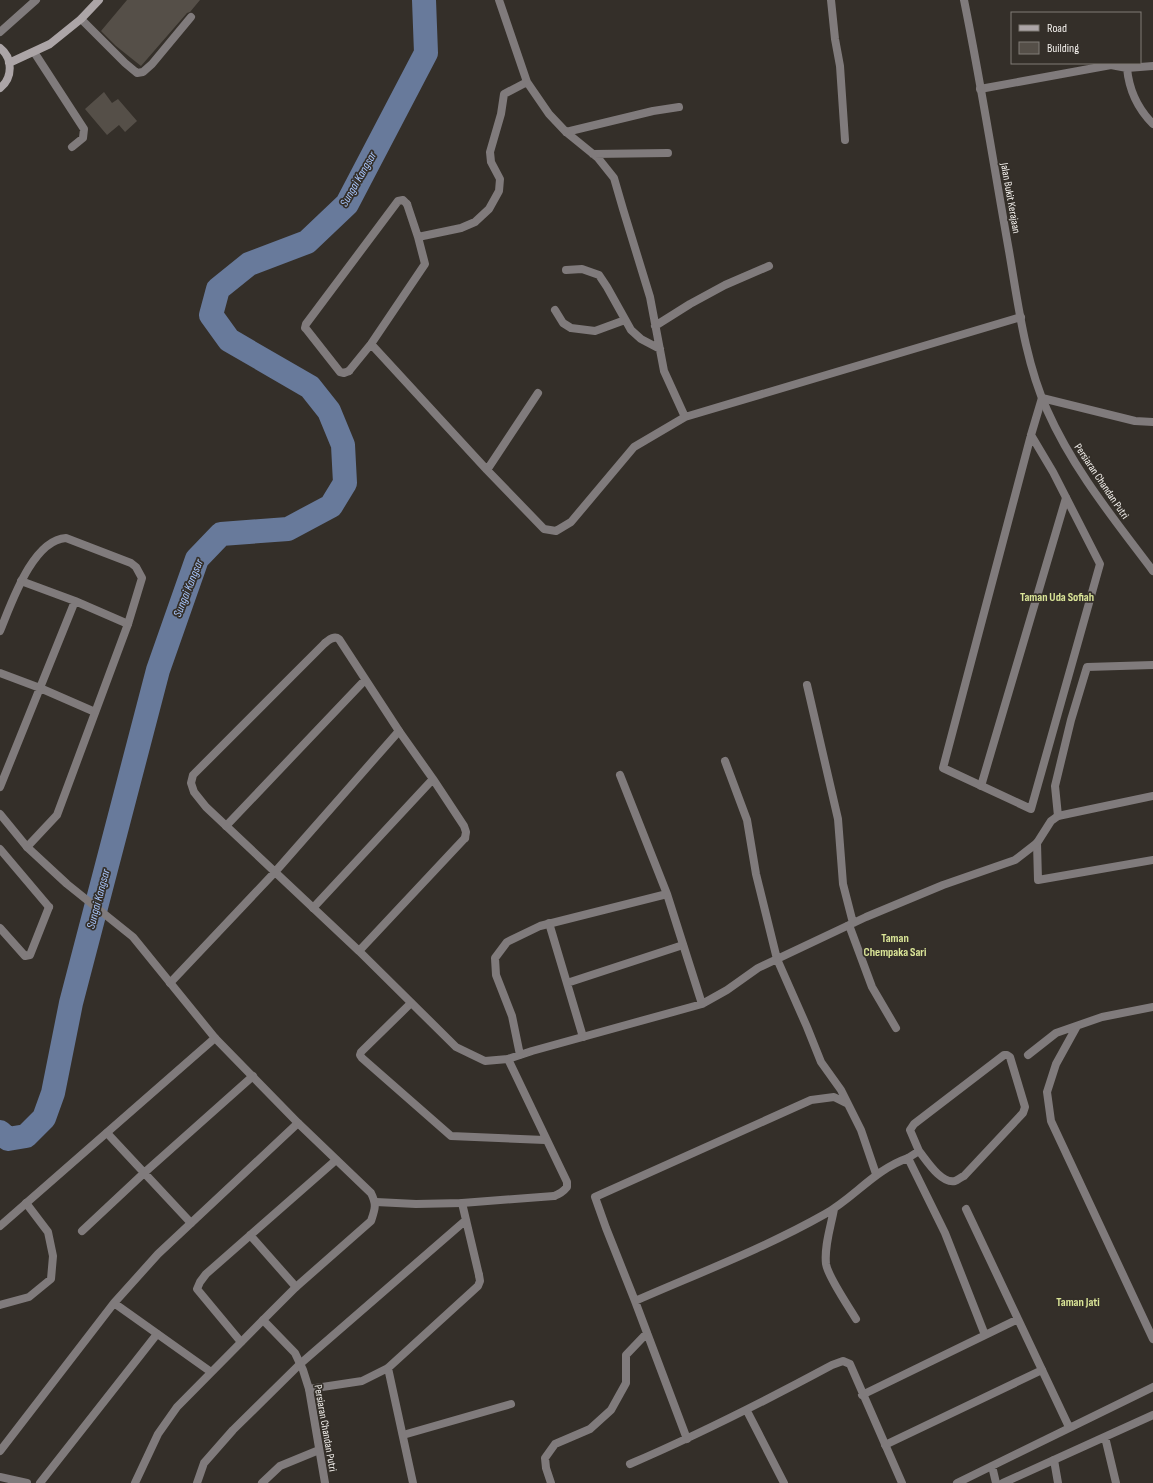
<svg xmlns="http://www.w3.org/2000/svg" width="1153" height="1483" viewBox="0 0 1153 1483" font-family="'Sofia Sans Condensed',sans-serif">
<style>
.lines{fill:none;stroke-linecap:round;stroke-linejoin:round}
.river{stroke:#687a9b;stroke-width:24}
.building{fill:#554f48}
.service{stroke:#807b7c;stroke-width:8}
.minor{stroke:#807b7c;stroke-width:8}
.tertiary{stroke:#807b7c;stroke-width:8}
.secondary{stroke:#aca5a7;stroke-width:8}
.labels{text-anchor:middle;stroke-width:3.5;stroke-linejoin:round;paint-order:stroke}
.street-label{font-size:11px;fill:#f2efeb;stroke:#342f29}
.water-label{font-size:12px;font-style:italic;fill:#a8c6fd;stroke:#342f29}
.neighbourhood-label{font-size:12px;font-weight:bold;fill:#dbe698;stroke:#342f29}
</style>
<rect width="100%" height="100%" fill="#342f29"/>
<g class="lines">
<!-- river -->
<path class="river" d="M0,1132L8,1139L26,1136L44,1118L53,1093L71,1003L158,670L197,559L221,534L288,529L331,506L345,483L343,445L329,411L310,387L229,340L211,315L218,289L249,264L307,242L347,204L426,53L424,0"/>
</g>
<!-- building -->
<path class="building" d="M127,0H200L190,12L187,13L141,66L116,46L101,31Z
M104,92L112,103L118,99L137,121L125,132L119,125L107,135L85,109Z"/>
<g class="lines">
<!-- service -->
<path class="service" d="M81,19L125,63L137,73L143,72L152,64L191,17
M0,32L36,0
M34,52L84,129L83,138L72,147
M1127,68L1153,66
M980,89L1111,65L1127,68C1129,90 1137,108 1153,124
M349,371L344,373L340,372L307,330L305,328L306,324L398,201L403,200L407,204
M21,581L75,601L128,624
M325,643C329,640 334,635 339,639L399,731L433,779L464,826L466,832L465,838
M0,673L40,688L95,712
M981,786L1066,498
M0,787L75,601
M1058,816L1055,786L1071,720L1087,667L1153,665
M226,826L365,680
M1037,843L1038,880L1153,860
M313,908L433,779
M549,923L583,1037
M849,925L872,987L896,1028
M0,928L25,956L30,955L49,907
M567,983L683,945
M411,1003L361,1052L360,1055L362,1058L451,1136L545,1140
M508,1059L567,1182V1187C563,1192 560,1194 554,1196
M107,1133L191,1223
M908,1158L919,1151C927,1161 941,1184 955,1181C958,1180 961,1177 964,1176L1023,1113L1025,1107L1010,1057L1007,1055H1004L914,1124L910,1130L919,1151
M462,1203L479,1275
M82,1231L144,1173L253,1076
M250,1235L296,1287
M0,1305L29,1297L51,1279L53,1256L48,1232L26,1203
M241,1342L197,1289L200,1282L206,1274L336,1160
M403,1435L511,1404
M885,1445L1042,1370
M1054,1460L1058,1483
M0,1477L27,1483
M40,1483L157,1334
M197,1483L204,1463L233,1430L300,1364L466,1220"/>
<!-- minor -->
<path class="minor" d="M499,0L527,82L549,114L566,132L598,158L614,178L623,209L650,297L664,371L685,417
M831,0L835,39L840,66L845,140
M566,132L653,111L679,107
M593,154L668,153
M418,237L461,228L475,222L489,209L499,191L500,179L491,162L490,152L501,114L504,94L527,82
M566,270L582,269L599,275L607,287L631,330L641,339L660,349
M555,310L563,323L571,328L595,331L625,320
M655,326L690,304L725,285L769,266
M371,344L487,470L544,529L556,531L571,522L634,447L685,417L1021,317
M349,371L371,344L425,264L418,237L407,204
M1031,435L1053,472L1100,564L1031,809L943,768L1031,435L1042,398L1135,421L1153,422
M487,470L538,393
M0,631C11,605 32,540 66,538L131,563L136,567L142,578L128,624L57,815L27,847
M325,643L193,775L191,783L194,792L206,807L359,951L456,1047L485,1061L508,1059L532,1051L702,1004L727,990L758,968L866,917L943,885L1015,860L1037,843L1051,821L1058,816L1153,796
M807,685L838,819L843,884L853,923
M725,761L747,820L756,874L777,959L807,1027L821,1062L841,1090L848,1104
M620,775L667,894L702,1004
M0,849L49,907
M359,951L465,838
M170,983L275,872L399,731
M1077,1026L1056,1064L1047,1092L1051,1121L1153,1339
M520,1055L512,1016L496,975L495,958L507,942L540,926L667,894
M1028,1055L1056,1033L1102,1017L1153,1007
M376,1202L416,1204L462,1203L554,1196
M834,1209C831,1226 824,1246 826,1264C828,1277 849,1307 856,1319
M966,1209L1069,1427
M0,1226L215,1038
M635,1301C699,1273 765,1248 825,1214C855,1197 874,1170 908,1158L945,1233L985,1335
M114,1303L211,1372
M388,1368L413,1483
M309,1389L362,1381L388,1368L478,1286L480,1281L479,1275
M862,1395L1018,1319
M747,1411L784,1483
M1105,1437L1116,1483
M687,1439L635,1301L606,1228L595,1197L811,1100L834,1097L848,1104L861,1130L876,1174
M0,1451L114,1303L158,1254L298,1123
M630,1464C700,1434 765,1401 832,1365L843,1361L850,1364L902,1483
M992,1466L996,1483
M135,1483L158,1434L177,1407L263,1320
M262,1483L280,1466L319,1450
M551,1483L546,1468L545,1458L555,1444L590,1429L611,1410L626,1383V1355L647,1333
M957,1483L1153,1387
M1003,1483L1153,1415"/>
<!-- tertiary -->
<path class="tertiary" d="M964,0C981,83 994,167 1009,251C1018,303 1025,361 1047,410C1073,469 1114,519 1153,571
M0,814L27,847L67,884L133,937L215,1038L298,1123L371,1193C377,1205 375,1209 371,1221L296,1287L263,1320L295,1353L303,1370L309,1389L325,1483"/>
<!-- secondary -->
<path class="secondary" d="M0,48C13,58 13,78 0,88
M9,63L50,44L81,19L99,0"/>
</g>
<g class="labels">
<!-- street labels -->
<g class="street-label">
<text transform="translate(1011 198) rotate(80)" y="4">Jalan Bukit Kerajaan</text>
<text transform="translate(1102 481) rotate(56)" y="4">Persiaran Chandan Putri</text>
<text transform="translate(326 1428) rotate(80)" y="4">Persiaran Chandan Putri</text>
</g>
<!-- water labels -->
<g class="water-label">
<text transform="translate(358 179) rotate(-60)" y="4">Sungai Kangsar</text>
<text transform="translate(188 588) rotate(-68)" y="4">Sungai Kangsar</text>
<text transform="translate(98 899) rotate(-75)" y="4">Sungai Kangsar</text>
</g>
<!-- neighbourhood labels -->
<g class="neighbourhood-label">
<text x="1057" y="601">Taman Uda Sofiah</text>
<text x="895" y="942">Taman<tspan x="895" dy="14">Chempaka Sari</tspan></text>
<text x="1078" y="1306">Taman Jati</text>
</g>
</g>
<!-- legend -->
<rect x="1011" y="12" width="130" height="52" fill="#342f29" stroke="#807c77"/>
<rect x="1019" y="25" width="20" height="6" fill="#aca5a7" stroke="#807c77"/>
<text x="1047" y="32" font-size="12" fill="#f2efeb">Road</text>
<rect x="1019" y="42" width="20" height="12" fill="#554f48" stroke="#807c77"/>
<text x="1047" y="52" font-size="12" fill="#f2efeb">Building</text>
</svg>
